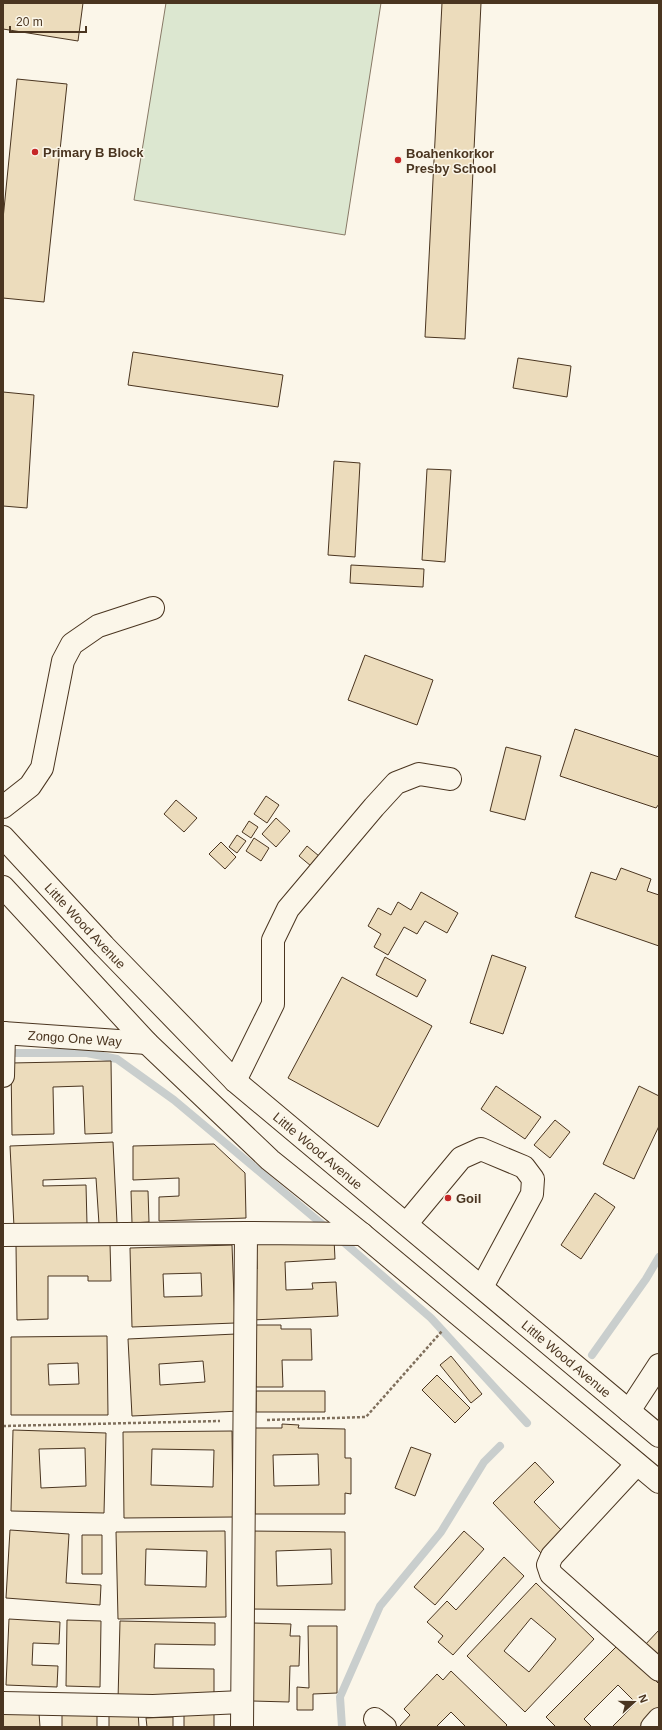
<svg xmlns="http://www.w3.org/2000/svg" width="662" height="1730" viewBox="0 0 662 1730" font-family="Arial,sans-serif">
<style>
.green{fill:#dce7d0;stroke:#887966}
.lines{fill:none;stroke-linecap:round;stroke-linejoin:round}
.stream{stroke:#c9cecd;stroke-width:8}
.building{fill:#ecdcbc;stroke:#4a3520;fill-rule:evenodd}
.minor-casing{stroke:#4a3520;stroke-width:24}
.highway-casing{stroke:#4a3520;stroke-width:24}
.path{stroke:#7f6f5c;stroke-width:2.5;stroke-dasharray:3 2;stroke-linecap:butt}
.minor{stroke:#fbf6e9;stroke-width:22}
.highway{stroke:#fbf6e9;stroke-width:22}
.poi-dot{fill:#c62828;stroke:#fbf6e9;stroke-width:1.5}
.labels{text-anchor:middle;stroke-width:3;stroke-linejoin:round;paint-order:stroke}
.poi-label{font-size:13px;font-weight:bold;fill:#4a3520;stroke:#fbf6e9;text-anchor:start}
.street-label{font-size:13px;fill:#4a3520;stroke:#fbf6e9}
</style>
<rect width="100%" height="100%" fill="#fbf6e9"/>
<!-- green -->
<path class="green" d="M166,3H381L345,235L134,200Z"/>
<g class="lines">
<!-- stream -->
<path class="stream" d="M4,1053H87L117,1059L174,1100L329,1230
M340,1239L431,1318L527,1423
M592,1355L646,1279L659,1257
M342,1727L340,1697L380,1606L441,1532L484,1462L500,1446"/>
</g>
<!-- building -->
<path class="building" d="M3,3H83L78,41L3,29Z
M442,3H481L465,339L425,337Z
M17,79L67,84L44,302L3,298V219Z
M133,352L283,375L278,407L128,385Z
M518,358L571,366L567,397L513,388Z
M3,392L34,395L27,508L3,506Z
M334,461L360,463L355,557L328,555Z
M427,469L451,470L445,562L422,560Z
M351,565L424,569L423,587L350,583Z
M365,655L433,680L417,725L348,700Z
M575,729L659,757V804L656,808L560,776Z
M506,747L541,756L525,820L490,811Z
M266,796L279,805L267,823L254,814Z
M176,800L197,818L184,832L164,814Z
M276,818L290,831L276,847L262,834Z
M249,821L258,827L251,838L242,832Z
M237,835L246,841L237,853L229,847Z
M254,838L269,848L261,861L246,851Z
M221,842L236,857L225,869L209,854Z
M307,846L319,856L311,866L299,856Z
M621,868L651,879L647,891L659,895V946L575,917L591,872L616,880Z
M421,892L458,913L447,933L425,921L417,934L404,927L388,955L374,947L381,934L368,926L378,908L391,915L398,902L411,910Z
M492,955L526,967L503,1034L470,1023Z
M385,957L426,980L417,997L376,975Z
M342,977L432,1026L378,1127L288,1078Z
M111,1061L112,1133L85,1134L83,1086L53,1087L54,1134L12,1135L11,1063Z
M496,1086L541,1117L525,1139L481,1109Z
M639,1086L659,1096V1126L634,1179L603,1164Z
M555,1120L570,1132L550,1158L534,1145Z
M113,1142L117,1223L99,1224L96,1178L43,1180V1186L86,1185L87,1224L14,1227L10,1146Z
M214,1144L245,1173L246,1218L159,1221V1197L179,1196V1178L133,1180V1146Z
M131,1191H148L149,1222L132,1223Z
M595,1193L615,1207L581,1259L561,1245Z
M334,1239L335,1259L285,1262L286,1290L313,1289L312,1283L336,1282L338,1316L252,1320L250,1269H257L256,1242Z
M110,1243L111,1281H88V1276H48V1319L17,1320L16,1245Z
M232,1245L235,1323L132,1327L130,1248ZM201,1273L202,1296L164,1297L163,1274Z
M255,1325H281V1329H311L312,1360H282L283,1387H256Z
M236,1334L240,1411L132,1416L128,1339ZM203,1361L205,1382L160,1385L159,1364Z
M107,1336L108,1415H11V1337ZM78,1363L79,1384L49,1385L48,1364Z
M451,1356L482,1394L471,1403L440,1365Z
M437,1375L470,1408L455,1423L422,1390Z
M256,1391H325V1412H256Z
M282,1424L299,1425L298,1428L345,1429V1458H351V1494L345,1493V1514H255V1428H282ZM318,1454L319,1485L274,1486L273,1455Z
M13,1430L106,1433L104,1513L11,1511ZM85,1448L86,1486L41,1488L39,1449Z
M232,1431L233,1517L124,1518L123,1432ZM152,1449L214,1450L213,1487L151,1485Z
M411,1447L431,1454L415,1496L395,1488Z
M535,1462L554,1482L534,1502L564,1533L542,1554L493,1503Z
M10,1530L69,1534L66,1583L101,1585L100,1605L6,1598Z
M225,1531L226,1617L118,1619L116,1532ZM146,1549L207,1551L206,1587L145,1585Z
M249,1531L345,1532V1610L249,1609ZM331,1549L332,1584L277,1586L276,1551Z
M464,1531L484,1549L435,1605L414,1587Z
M82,1535H102V1574H82Z
M504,1557L524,1576L453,1655L438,1642L443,1636L427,1622L447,1601L456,1610Z
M536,1583L594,1639L525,1712L467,1656ZM531,1618L556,1639L529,1672L504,1651Z
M9,1619L60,1622L59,1644L33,1643L32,1665L58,1666L57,1687L6,1685Z
M67,1620L101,1621L100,1687L66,1686Z
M120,1621L215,1623V1645L155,1644L154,1668L214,1669V1702L118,1700Z
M253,1623L291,1624L290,1636H300L299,1666H290L289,1702L252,1701Z
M308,1626H337V1693L313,1694V1710H297V1687L309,1688Z
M659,1630V1660L644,1646Z
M619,1644L659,1684V1713L645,1727H612L636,1703L618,1685L584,1719L592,1727H556L546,1717Z
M451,1671L507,1725L505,1727H466L451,1712L436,1727H401L400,1726L410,1715L404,1709L437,1674L443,1680Z
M184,1708H214V1727H184Z
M138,1711L139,1727H109V1712Z
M39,1713L40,1727H3V1714Z
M62,1714H97V1727H62Z
M173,1717V1727H147L146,1718Z"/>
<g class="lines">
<defs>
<g id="minor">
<path d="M3,807L30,786L42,768L63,661L72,644L98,626L153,608"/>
<path id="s1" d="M3,1033L147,1043"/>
<path d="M3,1076L4,1033"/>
<path d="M235,1081L273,1004V940L288,909L374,807L396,783L419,774L450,779"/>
<path d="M407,1223L461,1158L481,1149L524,1167L533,1179L532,1194L482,1287"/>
<path d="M3,1235L246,1233"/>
<path d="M629,1411L659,1365"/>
<path d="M637,1464L552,1556L548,1565L551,1574L659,1670"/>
<path d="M3,1703L153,1706L242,1702"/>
<path d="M375,1719L385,1727"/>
<path d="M242,1727L246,1233L362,1234"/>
<path d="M652,1727L659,1719"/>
</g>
<g id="highway">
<path id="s2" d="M3,837L104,946L235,1081L659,1436"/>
<path d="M3,887L147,1043L270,1160L362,1234L659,1482"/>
</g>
</defs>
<!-- minor casing -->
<use href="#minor" class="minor-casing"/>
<!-- highway casing -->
<use href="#highway" class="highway-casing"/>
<!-- path -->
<path class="path" d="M267,1420L366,1417L442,1331
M3,1426L220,1421"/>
<!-- minor -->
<use href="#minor" class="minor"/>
<!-- highway -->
<use href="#highway" class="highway"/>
</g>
<!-- markers -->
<g class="poi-dot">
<circle cx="35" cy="152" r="4"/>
<circle cx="398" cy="160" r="4"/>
<circle cx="448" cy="1198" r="4"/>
</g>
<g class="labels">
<!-- poi labels -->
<g class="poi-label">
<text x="43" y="157">Primary B Block</text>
<text x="406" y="158">Boahenkorkor<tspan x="406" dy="15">Presby School</tspan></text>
<text x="456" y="1203">Goil</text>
</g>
<!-- street labels -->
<g class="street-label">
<text dy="5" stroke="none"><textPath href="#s2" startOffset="121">Little Wood Avenue</textPath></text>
<text dy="5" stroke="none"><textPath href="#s1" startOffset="72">Zongo One Way</textPath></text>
<text dy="5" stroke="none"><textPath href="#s2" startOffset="445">Little Wood Avenue</textPath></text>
<text dy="5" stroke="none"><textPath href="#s2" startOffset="769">Little Wood Avenue</textPath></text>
</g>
</g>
<!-- border -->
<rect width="662" height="1730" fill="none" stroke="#4a3520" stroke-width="8"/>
<!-- north arrow -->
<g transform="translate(634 1702) rotate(69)" stroke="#fbf6e9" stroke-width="3" paint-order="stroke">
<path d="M0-3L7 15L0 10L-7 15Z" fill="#4a3520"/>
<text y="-6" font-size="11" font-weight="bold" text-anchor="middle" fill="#4a3520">N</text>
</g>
<!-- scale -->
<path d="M10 26v6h76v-6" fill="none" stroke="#4a3520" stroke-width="2"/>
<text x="16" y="26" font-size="12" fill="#4a3520" stroke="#fbf6e9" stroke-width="3" paint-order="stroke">20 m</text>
</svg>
